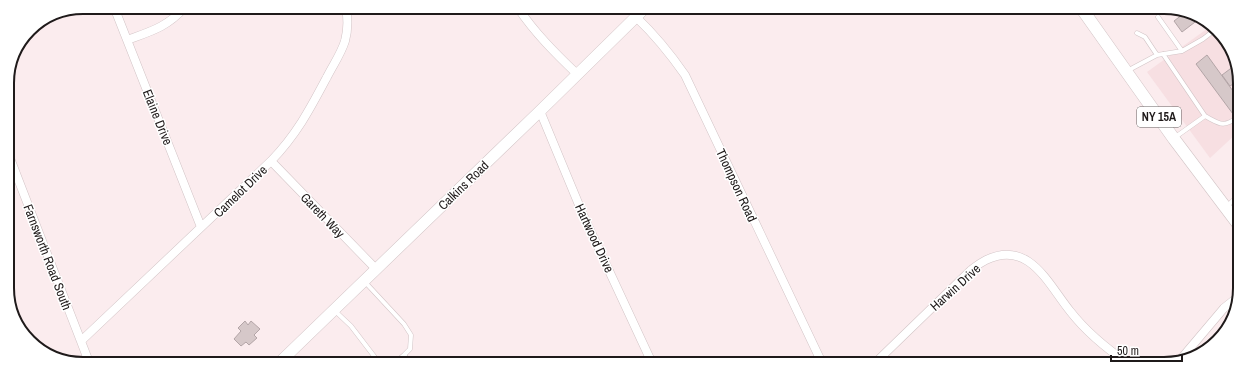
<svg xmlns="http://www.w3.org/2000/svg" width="1247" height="371" viewBox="0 0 1247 371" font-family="'Archivo Narrow',sans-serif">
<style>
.built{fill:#f7dfe2}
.building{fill:#d6c8c9;stroke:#b3a5a7}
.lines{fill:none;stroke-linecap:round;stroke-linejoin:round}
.service-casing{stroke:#d2c4c6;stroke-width:5}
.minor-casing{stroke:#d2c4c6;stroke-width:9}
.secondary-casing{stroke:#d2c4c6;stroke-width:12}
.primary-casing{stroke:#d2c4c6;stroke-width:13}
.service{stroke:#fff;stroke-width:4}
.minor{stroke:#fff;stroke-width:8}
.secondary{stroke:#fff;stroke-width:11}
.primary{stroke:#fff;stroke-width:12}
.labels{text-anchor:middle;stroke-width:3;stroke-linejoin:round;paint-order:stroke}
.shield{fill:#fff;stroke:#625f5f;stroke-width:1}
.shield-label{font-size:12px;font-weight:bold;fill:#1f1a1a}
.street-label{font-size:13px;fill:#1f1a1a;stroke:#fff}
.rim{fill:none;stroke:#1f1a1a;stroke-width:2}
</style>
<rect width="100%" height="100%" fill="#fbecee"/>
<!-- built -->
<path class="built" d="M1211,26L1221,33L1239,68L1238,132L1210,158L1147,72Z"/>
<!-- building -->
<path class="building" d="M1187,11L1199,19L1182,32L1174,21Z
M1207,55L1238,98V111L1233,114L1196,64Z
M1234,66L1239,72V80L1230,86L1222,75Z
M245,321L248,325L251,321L260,329L254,335L257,338L249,345L246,342L241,346L234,339L241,331L238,328Z"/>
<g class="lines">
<defs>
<path id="service" d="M1158,17L1182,51
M1137,33L1145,37L1157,55
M1163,54L1205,116
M1127,71L1157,55L1182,51L1203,39L1216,29
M1174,138L1205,116C1220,124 1223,128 1238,117
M1227,206L1238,196
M365,282L404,324L411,335L410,349L404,355L398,360L392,362
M334,310L351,326L377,360L386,362
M404,355L410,362"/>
<path id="minor" d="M114,7L201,227
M518,8C535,33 555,53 577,74
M636,17C656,36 669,52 685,75L822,363
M127,40C152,31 167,27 185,7
M540,111L584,217L652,363
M8,153L89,362
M271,161L376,269
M81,341L271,161C297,134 310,109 327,77C333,65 341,54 345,41C348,30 348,19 346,8
M1180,360L1224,308L1238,297
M875,363L971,270C975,267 980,263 986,260C1029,239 1048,284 1070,311C1087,333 1107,349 1129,364"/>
<path id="secondary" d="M280,362L540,111L645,8"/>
<path id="primary" d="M1082,9L1174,139L1238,224"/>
</defs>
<!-- service casing -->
<use href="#service" class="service-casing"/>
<!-- minor casing -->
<use href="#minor" class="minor-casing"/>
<!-- secondary casing -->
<use href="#secondary" class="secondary-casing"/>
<!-- primary casing -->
<use href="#primary" class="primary-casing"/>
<!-- service -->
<use href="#service" class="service"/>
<!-- minor -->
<use href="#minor" class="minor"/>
<!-- secondary -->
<use href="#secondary" class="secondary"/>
<!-- primary -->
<use href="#primary" class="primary"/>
</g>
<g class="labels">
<!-- shield labels -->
<rect class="shield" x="1137" y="107" width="44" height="20" rx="3"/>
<g class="shield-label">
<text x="1159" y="121">NY 15A</text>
</g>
<!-- street labels -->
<g class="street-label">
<text transform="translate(158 117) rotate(68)" y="5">Elaine Drive</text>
<text transform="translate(463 185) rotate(-44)" y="5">Calkins Road</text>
<text transform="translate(737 185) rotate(65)" y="5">Thompson Road</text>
<text transform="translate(240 191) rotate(-44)" y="5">Camelot Drive</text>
<text transform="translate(323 215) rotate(46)" y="5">Gareth Way</text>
<text transform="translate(595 238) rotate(65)" y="5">Hartwood Drive</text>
<text transform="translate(48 257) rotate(69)" y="5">Farnsworth Road South</text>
<text transform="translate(955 287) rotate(-42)" y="5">Harwin Drive</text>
</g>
</g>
<!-- crop -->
<path d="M0 0H1247V371H0ZM83 14H1164A69 69 0 0 1 1233 83V288A69 69 0 0 1 1164 357H83A69 69 0 0 1 14 288V83A69 69 0 0 1 83 14Z" fill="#fff" fill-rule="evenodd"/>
<path class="rim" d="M83 14H1164A69 69 0 0 1 1233 83V288A69 69 0 0 1 1164 357H83A69 69 0 0 1 14 288V83A69 69 0 0 1 83 14Z"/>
<!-- scale -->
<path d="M1111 355v6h71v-6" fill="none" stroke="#1f1a1a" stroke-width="2"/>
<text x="1117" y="355" font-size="12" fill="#1f1a1a" stroke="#ffffff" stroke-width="3" paint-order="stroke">50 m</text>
</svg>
